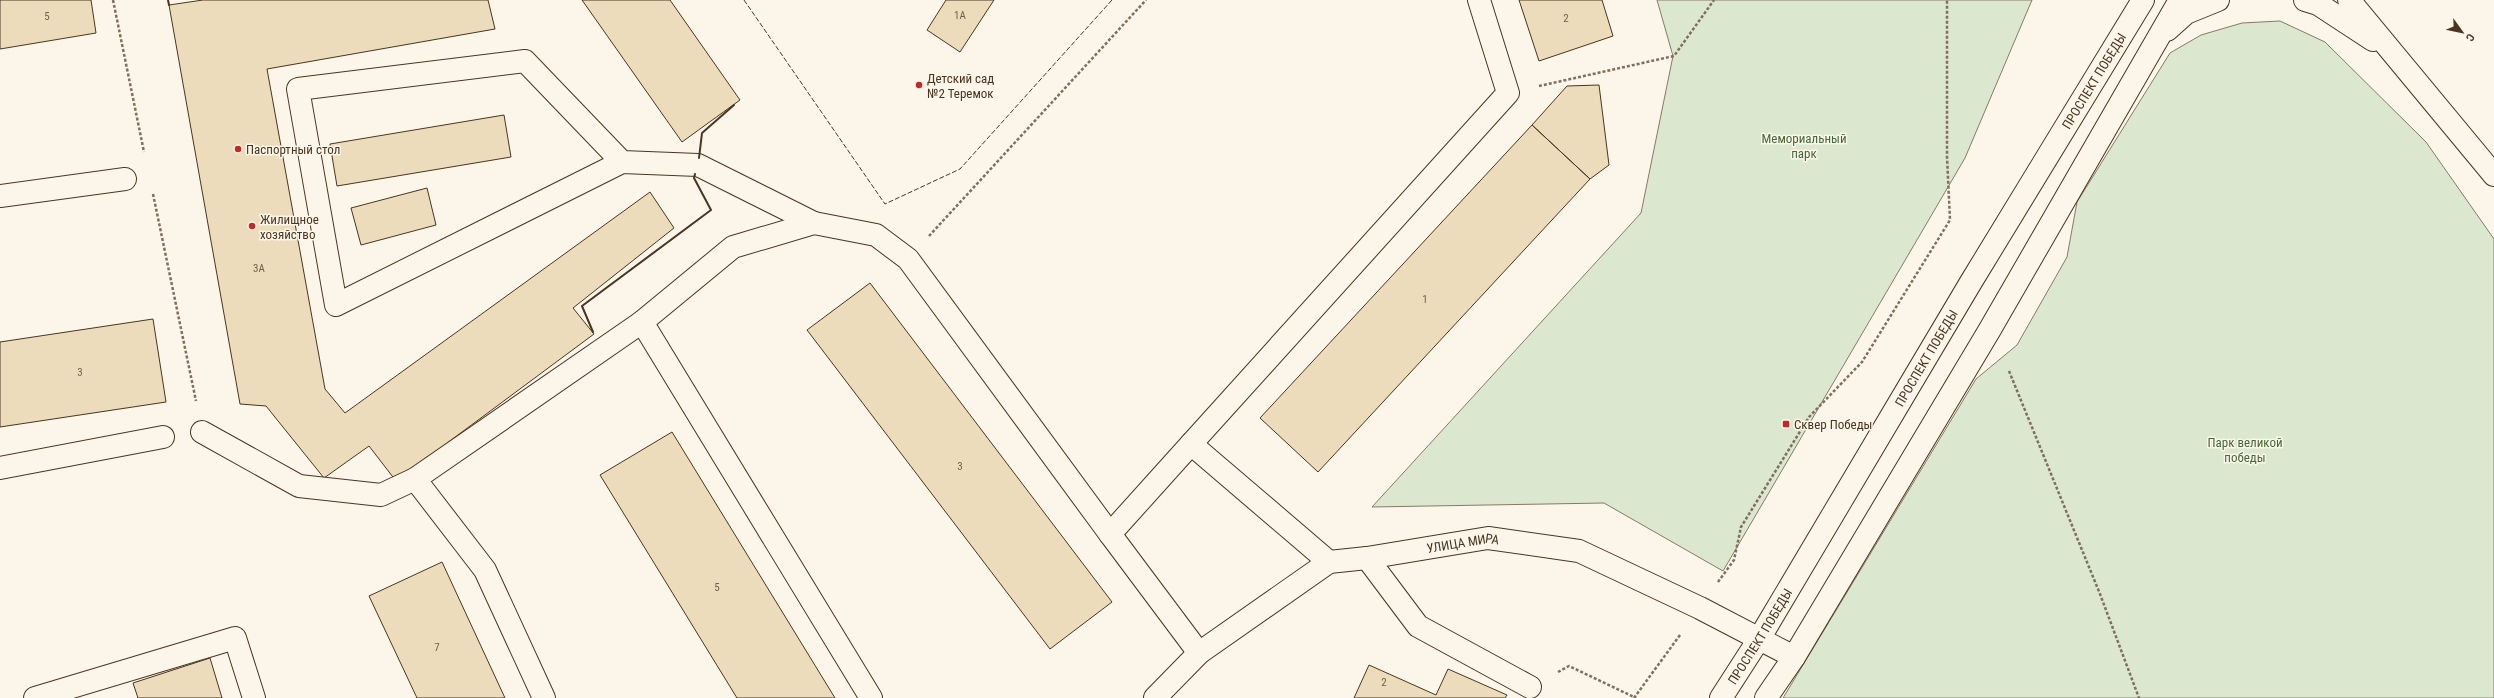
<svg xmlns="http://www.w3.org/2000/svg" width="2494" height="698" viewBox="0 0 2494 698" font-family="'Roboto Condensed',sans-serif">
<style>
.green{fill:#dce7d0;stroke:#887966}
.building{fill:#ecdcbc;stroke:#4a3520}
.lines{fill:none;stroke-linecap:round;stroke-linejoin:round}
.minor-casing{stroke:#4a3520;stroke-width:24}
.major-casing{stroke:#4a3520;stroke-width:24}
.path{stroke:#7f6f5c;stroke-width:2.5;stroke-dasharray:3 2;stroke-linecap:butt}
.minor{stroke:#fbf6e9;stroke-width:22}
.major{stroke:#fbf6e9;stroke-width:22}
.fence{stroke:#4a3520;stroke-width:1;stroke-dasharray:5 2;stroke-linecap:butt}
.wall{stroke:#4a3520;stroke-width:2}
.poi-dot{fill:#c62828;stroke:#fbf6e9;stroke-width:1.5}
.labels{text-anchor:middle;stroke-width:3;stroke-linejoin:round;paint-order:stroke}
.number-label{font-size:11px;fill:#725f47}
.poi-label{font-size:13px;fill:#4a3520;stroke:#fbf6e9;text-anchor:start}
.street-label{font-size:13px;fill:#4a3520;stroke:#fbf6e9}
.park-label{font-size:13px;fill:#436837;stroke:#fbf6e9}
</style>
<rect width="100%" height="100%" fill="#fbf6e9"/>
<!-- green -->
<path class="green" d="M1657,0H2032L1965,158L1723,571L1604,503L1372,507L1641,213L1673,56Z
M2280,21L2325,42L2426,142L2494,239V698H1783L1976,379L2017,345L2067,257L2077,202L2170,53L2201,35L2242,23Z"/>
<!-- building -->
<path class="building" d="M0,0H91L96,33L0,49Z
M203,0H488L495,29L267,69L325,389L345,413L650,192L674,228L573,308L594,334L396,481L369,446L324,478L266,406L240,404L169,5Z
M582,0H670L740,100L682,142Z
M946,0H994L960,52L927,30Z
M1519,0H1602L1613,36L1539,61Z
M1599,85L1609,165L1590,179L1532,125L1567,86Z
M504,115L511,157L337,186L330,144Z
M1532,125L1590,179L1318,472L1260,418Z
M427,188L436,225L361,245L351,208Z
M870,283L1112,602L1050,649L807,330Z
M153,319L166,402L0,427V342Z
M672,432L835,698H737L600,475Z
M442,562L505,698H417L369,596Z
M210,658L222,698H138L133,683Z
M1369,665L1436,695L1448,669L1507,695L1505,698H1354Z"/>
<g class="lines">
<defs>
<g id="minor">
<path d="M622,162L336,305L298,89L525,61L622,162L698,165L814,223"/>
<path d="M0,196L125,179"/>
<path d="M642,322L871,698"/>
<path d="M202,432L299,486L381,495L415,479L642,322L733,247L814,223L876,235L908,259L1110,534L1191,444"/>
<path d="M0,468L163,437"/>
<path d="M415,479L485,570L544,698"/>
<path d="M1110,534L1199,653"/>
<path d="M1367,558L1418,626L1530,687"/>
<path d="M1329,562L1191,444L1508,93L1479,0"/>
<path d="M35,698L235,638L254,698"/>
<path id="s1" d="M1155,698L1199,653L1329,562L1367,558L1488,538L1579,551L1700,608L1794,657"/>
</g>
<g id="major">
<path d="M2305,0L2318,4L2373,40"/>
<path d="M2349,0L2494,175"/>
<path d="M2167,30L2186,13L2218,0"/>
<path id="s2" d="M1721,698L1759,639L1971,282L2143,0"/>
<path d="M1766,698L1794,657L1989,331L2180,0"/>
</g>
</defs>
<!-- minor casing -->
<use href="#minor" class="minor-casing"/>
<!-- major casing -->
<use href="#major" class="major-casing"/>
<!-- path -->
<path class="path" d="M113,0L144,152
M1539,86L1674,56L1714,0
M153,194L196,401
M929,236L1146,0
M2009,371L2100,594L2139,698
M1718,582L1734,560L1741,527L1809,417L1862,362L1950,220L1947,157V0
M1558,672L1569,666L1636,698
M1634,698L1680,635"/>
<!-- minor -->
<use href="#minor" class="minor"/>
<!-- major -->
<use href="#major" class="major"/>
<!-- fence -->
<path class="fence" d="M744,0L885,204L960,169L1112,0"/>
<!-- wall -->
<path class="wall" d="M168,0L169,5
M699,158L702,133L734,105
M593,332L582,306L711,210L694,178L695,174"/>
</g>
<!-- markers -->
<g class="poi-dot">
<circle cx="919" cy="85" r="4"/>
<circle cx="238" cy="149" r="4"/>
<circle cx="252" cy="226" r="4"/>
<rect x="1782" y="420" width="8" height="8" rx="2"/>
</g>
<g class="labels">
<!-- number labels -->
<g class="number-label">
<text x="960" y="19">1А</text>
<text x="47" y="20">5</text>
<text x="1566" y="22">2</text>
<text x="259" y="272">3А</text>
<text x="1425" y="303">1</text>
<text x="80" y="376">3</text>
<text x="960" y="470">3</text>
<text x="717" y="591">5</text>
<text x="437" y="651">7</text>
<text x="1384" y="686">2</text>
</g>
<!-- poi labels -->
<g class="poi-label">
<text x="927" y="83">Детский сад<tspan x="927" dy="15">№2 Теремок</tspan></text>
<text x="246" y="154">Паспортный стол</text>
<text x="260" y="224">Жилищное<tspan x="260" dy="15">хозяйство</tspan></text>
<text x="1794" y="429">Сквер Победы</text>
</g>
<!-- street labels -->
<g class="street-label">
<text dy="5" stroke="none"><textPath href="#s2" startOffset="721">ПРОСПЕКТ ПОБЕДЫ</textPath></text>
<text dy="5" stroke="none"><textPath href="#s2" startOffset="397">ПРОСПЕКТ ПОБЕДЫ</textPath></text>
<text dy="5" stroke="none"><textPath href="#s1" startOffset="357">УЛИЦА МИРА</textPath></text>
<text dy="5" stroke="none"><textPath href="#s2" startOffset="73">ПРОСПЕКТ ПОБЕДЫ</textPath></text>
</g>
<!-- park labels -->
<g class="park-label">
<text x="1804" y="143">Мемориальный<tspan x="1804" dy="15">парк</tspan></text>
<text x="2245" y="447">Парк великой<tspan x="2245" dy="15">победы</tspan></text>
</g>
</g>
<!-- north arrow -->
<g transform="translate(2462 32) rotate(123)" stroke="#fbf6e9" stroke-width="3" paint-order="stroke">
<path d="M0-3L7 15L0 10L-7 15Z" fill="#4a3520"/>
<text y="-6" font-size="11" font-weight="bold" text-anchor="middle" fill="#4a3520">С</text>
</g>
</svg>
